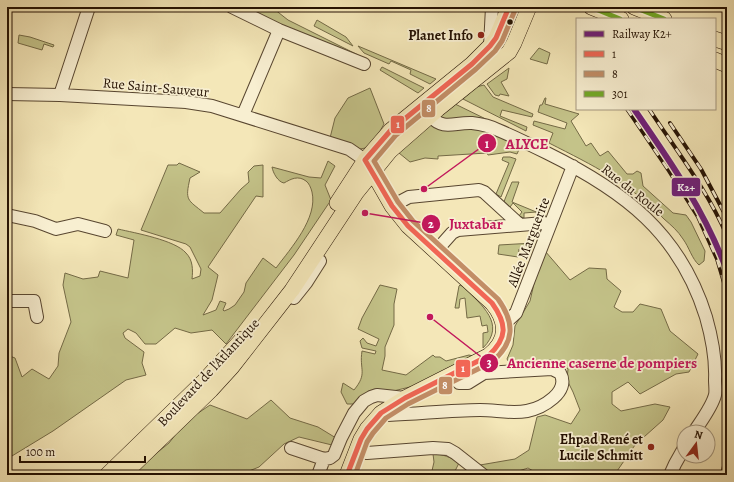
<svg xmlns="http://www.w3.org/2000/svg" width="734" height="482" viewBox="0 0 734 482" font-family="Alegreya,serif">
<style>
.green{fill:#c4c389;stroke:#746a46}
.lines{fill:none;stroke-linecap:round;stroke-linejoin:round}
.minor-casing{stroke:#584630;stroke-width:14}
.major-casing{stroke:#241102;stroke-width:16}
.minor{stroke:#f8efd1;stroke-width:12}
.major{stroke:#f4e7b8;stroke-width:15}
.rail-casing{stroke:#241102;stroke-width:4}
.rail{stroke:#f8efd1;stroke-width:2.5;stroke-dasharray:8;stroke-linecap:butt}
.bus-1-casing{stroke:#f8efd1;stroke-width:8}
.bus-2-casing{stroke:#f8efd1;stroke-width:8}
.bus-3-casing{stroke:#f8efd1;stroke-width:8}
.bus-1{stroke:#f16655;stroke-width:5}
.bus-2{stroke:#c28d66;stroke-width:5}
.bus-3{stroke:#71a825;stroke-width:5}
.rail-1-casing{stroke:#f8efd1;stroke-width:9}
.rail-1{stroke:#6e1e78;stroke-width:6}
.bus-dot{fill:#241102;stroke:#f8efd1;stroke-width:1.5}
.poi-dot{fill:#8f2418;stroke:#f8efd1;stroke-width:1.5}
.labels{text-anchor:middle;stroke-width:3.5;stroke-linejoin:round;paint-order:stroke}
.poi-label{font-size:14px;font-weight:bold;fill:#241102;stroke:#f8efd1;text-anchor:end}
.street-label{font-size:14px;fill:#241102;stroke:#f8efd1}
.leader{fill:none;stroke:#c2185b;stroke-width:1.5}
.callout-dot{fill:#c2185b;stroke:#f8efd1;stroke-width:1.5}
.mark-label{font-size:12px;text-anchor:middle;font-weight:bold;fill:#fff}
.callout-label{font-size:15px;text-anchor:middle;font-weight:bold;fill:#c2185b;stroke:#f8efd1;stroke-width:3.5;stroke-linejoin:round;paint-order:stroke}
.line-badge{stroke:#f8efd1;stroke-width:1.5}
.badge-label{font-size:11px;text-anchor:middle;font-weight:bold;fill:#fff}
</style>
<rect width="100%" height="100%" fill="#f4e7b8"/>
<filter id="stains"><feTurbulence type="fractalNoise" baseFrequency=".005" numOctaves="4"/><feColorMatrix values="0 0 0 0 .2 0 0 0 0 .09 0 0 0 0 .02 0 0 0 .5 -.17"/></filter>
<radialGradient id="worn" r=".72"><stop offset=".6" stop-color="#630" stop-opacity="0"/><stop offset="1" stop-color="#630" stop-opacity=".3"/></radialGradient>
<!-- green -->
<path class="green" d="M241,7H266L274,9L288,20L358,55L359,60Z
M317,20L346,37L353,46L314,26Z
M19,35L30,37L54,45L53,47L44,44L42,50L18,43Z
M358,46L436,79L430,84L410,74L411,70L391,61L389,64L364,53Z
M539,48L550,53L547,64L530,59Z
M382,67L424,88L418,93L380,70Z
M509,68L507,79L501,82L509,96L500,94L499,96L495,95L487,84Z
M484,85L493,97L533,114L532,117L502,110L500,116L527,127L526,131L463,99L476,87Z
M370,88L384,124L371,147L360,149L330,138L335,118L348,98Z
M545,98H546L545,104L579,114L571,121L586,146L591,143L600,156L608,151L627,174H633L637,171L641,173L643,186L673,213L686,215L691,222L705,251L704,261L699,265C692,259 689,247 683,239C678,231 671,225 664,219C628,182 594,166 549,143L553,133L533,125L534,121L565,129L567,123L538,112L540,105H542Z
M453,103L494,123L521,145L517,154L510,152L488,155L487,153L438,156V159L425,158L410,162L399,153L403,145Z
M503,157H510L516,159L501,197L496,194L509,163L502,160Z
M328,161L335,166L325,185L331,200L294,255L226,344L212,330L191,333L175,328L156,344H145L136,333L128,329L123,333L125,338L144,352L142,363L146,375L126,380L53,431L7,459V355L15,358L22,377L32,369L49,379L58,366L59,353L71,322L63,285L65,273L83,279L98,277L100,271L128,278L134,240L116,235L118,229C135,233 175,240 186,253C193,260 193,270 192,279L200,276L201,269L190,247L186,244L141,230L168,165H177L179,163L200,172L190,178C185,201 187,199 204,213H220L241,189L249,182L248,172L254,166L263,165V197L256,196L208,267L218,275L212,300L203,315L216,310L220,301L226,303L223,310L224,311L229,309L235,305L244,292L246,283L263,258L276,268C291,248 318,218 312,192C311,188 309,183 306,181C298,175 291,179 284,183C278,182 273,173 272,167L309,177L321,178Z
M512,182H519L512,202L546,216L537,217L536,212L524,213V218L519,216L522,212L513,203L510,207L504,202L505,199Z
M534,243L532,247L519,249L518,257L498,254L499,245Z
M545,251L570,280L589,268L606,269L607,279L621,291L614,307L622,312H633L640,304L661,309L670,331L698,354L689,372L676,374L640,394L628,382L612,392V404L621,411L655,404L670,407L663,420L635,445L615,474L603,475H540L528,468L506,475H492L480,465L515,459L529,450L537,417L545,415L571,424L580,410L573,392L567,380L568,369L561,363L550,360L510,364L507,359L513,345L515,326L530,301L538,266Z
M380,285L397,289L394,304V325L385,347V356L382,370L406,375L433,355L435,357H440L446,361L469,355L473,356L414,386L385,393L355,404H347L341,392L343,383L354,390C368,373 359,370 362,351L375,354L376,351L362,348L360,341L363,338L367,343L376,346L379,339L358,329L362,318Z
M460,285L464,287C481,305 507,324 483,348V333L488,332L487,325L482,326L480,316L467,318L465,298L460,299L459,308H455L459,286Z
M271,400L290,418L318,427L336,438L332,445L299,437L284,444L259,467L239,475H134L148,460L169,443L185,422L210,405L247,419Z
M433,454C443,454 450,457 459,463L453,475H431L434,462Z"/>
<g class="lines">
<defs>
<path id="minor" d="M232,7L279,30L364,64
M490,46L492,7
M7,94L60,95L186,102L212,106L349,149L365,160
M60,95L89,7
M243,115L279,30
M430,116C444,131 454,122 472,123C481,124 490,126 498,130C515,137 531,145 547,153C624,191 680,233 706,317C712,338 716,358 715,380C715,385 716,391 715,395C712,407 701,421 694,432
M392,206L409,197L479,190L484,192L520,225
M7,215L35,221L56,229L78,224L105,231
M436,251L452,233L458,230L544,223L550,225
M294,298L306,283L320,261
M7,301H34L37,317
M504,324L516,313L573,166
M381,413L388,415C419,414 450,410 480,410C496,410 511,414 527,411C542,408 571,392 560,373L552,369L484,373L468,383H459L451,374
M291,448L324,459L330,458L334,455L341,438L354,413L364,401L371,397L377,395L405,398
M356,451L367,453L433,448L448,449L455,453L483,475
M318,475L324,459
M670,475L675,464L684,448"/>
<path id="major" d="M591,7L621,19
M634,7L664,19
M715,39L727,43
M715,60L727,65
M337,203L365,160L391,130L472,64L490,46L496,38L509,7
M107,475L203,382L242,339
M123,475L211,390L232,367L292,290L356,193L390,151L438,109L509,52L514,43L529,7
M347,475L361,439L367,429L381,413L405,398L488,356C509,340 507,321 492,303L408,226L392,206L368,164"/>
</defs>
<!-- minor casing -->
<use href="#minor" class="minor-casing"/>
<!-- major casing -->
<use href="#major" class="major-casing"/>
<!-- minor -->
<use href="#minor" class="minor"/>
<!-- major -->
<use href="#major" class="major"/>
<defs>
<path id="rail" d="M627,109L669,171L698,217L717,259L727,293
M649,109C676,150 708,191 727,236
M670,123L701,169L727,218
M722,475L727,453"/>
</defs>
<!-- rail casing -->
<use href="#rail" class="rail-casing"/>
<!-- rail -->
<use href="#rail" class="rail"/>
<defs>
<path id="bus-1" d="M347,475L361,439L367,429L381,413L405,398L488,356C508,338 507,324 492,303L408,226L392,206L365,160L391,130L472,64L490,46L496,38L509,7"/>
<path id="bus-2" d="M355,475L367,442L373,433L386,418L408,404L492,362C515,342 515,323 498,299L413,221L398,202L374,161L396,135L476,69L495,51L502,41L515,10"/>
<path id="bus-3" d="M591,7L620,19
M634,7L664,19"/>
</defs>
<!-- bus-1 casing -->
<use href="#bus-1" class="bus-1-casing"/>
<!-- bus-2 casing -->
<use href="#bus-2" class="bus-2-casing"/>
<!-- bus-3 casing -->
<use href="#bus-3" class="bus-3-casing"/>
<!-- bus-1 -->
<use href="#bus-1" class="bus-1"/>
<!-- bus-2 -->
<use href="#bus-2" class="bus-2"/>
<!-- bus-3 -->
<use href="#bus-3" class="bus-3"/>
<defs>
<path id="rail-1" d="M634,109C670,161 705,211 727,271"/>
</defs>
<!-- rail-1 casing -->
<use href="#rail-1" class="rail-1-casing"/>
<!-- rail-1 -->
<use href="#rail-1" class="rail-1"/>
</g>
<!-- markers -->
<circle class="bus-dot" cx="510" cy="22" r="3.5"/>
<g class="poi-dot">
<circle cx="481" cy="35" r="4"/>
<circle cx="651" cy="447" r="4"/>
</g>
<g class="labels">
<!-- poi labels -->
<g class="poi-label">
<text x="473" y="40">Planet Info</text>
<text x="643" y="444">Ehpad René et<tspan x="643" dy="16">Lucile Schmitt</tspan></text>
</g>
<!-- street labels -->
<g class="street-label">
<text transform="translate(156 87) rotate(5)" y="5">Rue Saint-Sauveur</text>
<text transform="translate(633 190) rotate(38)" y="5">Rue du Roule</text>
<text transform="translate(528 242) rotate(-69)" y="5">Allée Marguerite</text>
<text transform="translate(208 372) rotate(-47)" y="5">Boulevard de l'Atlantique</text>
</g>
</g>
<!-- callouts -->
<path class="leader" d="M424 189L487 143M365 213L431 224M430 317L489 363"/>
<g class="callout-dot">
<circle cx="424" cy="189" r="4"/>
<circle cx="365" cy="213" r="4"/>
<circle cx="430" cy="317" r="4"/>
<circle cx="487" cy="143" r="10"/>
<circle cx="431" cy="224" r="10"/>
<circle cx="489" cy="363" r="10"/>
</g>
<g class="mark-label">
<text x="487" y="148">1</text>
<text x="431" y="228">2</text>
<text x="489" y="367">3</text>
</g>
<g class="callout-label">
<text x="527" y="149">ALYCE</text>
<text x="476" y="229">Juxtabar</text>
<text x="602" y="368">Ancienne caserne de pompiers</text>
</g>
<g class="line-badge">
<rect x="421" y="99" width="15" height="19" rx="4" fill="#c28d66"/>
<rect x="390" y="115" width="15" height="19" rx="4" fill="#f16655"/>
<rect x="671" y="177" width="30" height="20" rx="4" fill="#6e1e78"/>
<rect x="455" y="359" width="16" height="19" rx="4" fill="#f16655"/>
<rect x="438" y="376" width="15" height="19" rx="4" fill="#c28d66"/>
</g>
<g class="badge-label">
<text x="429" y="112">8</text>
<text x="398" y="128">1</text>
<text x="686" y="191">K2+</text>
<text x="463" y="372">1</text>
<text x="445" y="389">8</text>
</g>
<!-- margin -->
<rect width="734" height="482" fill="none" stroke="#f4e7b8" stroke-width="24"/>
<rect x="8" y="8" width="718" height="466" fill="none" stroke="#241102" stroke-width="2"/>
<rect x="12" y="12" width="710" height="458" fill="none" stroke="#241102"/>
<!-- legend -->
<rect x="576" y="18" width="140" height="92" fill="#f8efd1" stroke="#a3967e"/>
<rect x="584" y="31" width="20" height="6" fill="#6e1e78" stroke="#a3967e"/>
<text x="612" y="38" font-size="12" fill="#241102">Railway K2+</text>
<rect x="584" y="51" width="20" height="6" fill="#f16655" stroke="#a3967e"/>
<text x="612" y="58" font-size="12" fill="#241102">1</text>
<rect x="584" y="71" width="20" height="6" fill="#c28d66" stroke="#a3967e"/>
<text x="612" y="78" font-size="12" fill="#241102">8</text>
<rect x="584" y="91" width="20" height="6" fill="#71a825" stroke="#a3967e"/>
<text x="612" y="98" font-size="12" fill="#241102">301</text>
<!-- north arrow -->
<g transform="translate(696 444) rotate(15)"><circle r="19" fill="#f8efd1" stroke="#a3967e"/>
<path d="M0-3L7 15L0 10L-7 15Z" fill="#8f2418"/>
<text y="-6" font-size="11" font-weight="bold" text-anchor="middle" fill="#241102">N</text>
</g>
<!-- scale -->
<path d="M20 456v6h125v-6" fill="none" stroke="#241102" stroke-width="2"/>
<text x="26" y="456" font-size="12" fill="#241102" stroke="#f8efd1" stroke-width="3" paint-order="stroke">100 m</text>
<rect width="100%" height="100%" filter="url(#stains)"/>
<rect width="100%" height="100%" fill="url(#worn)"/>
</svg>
